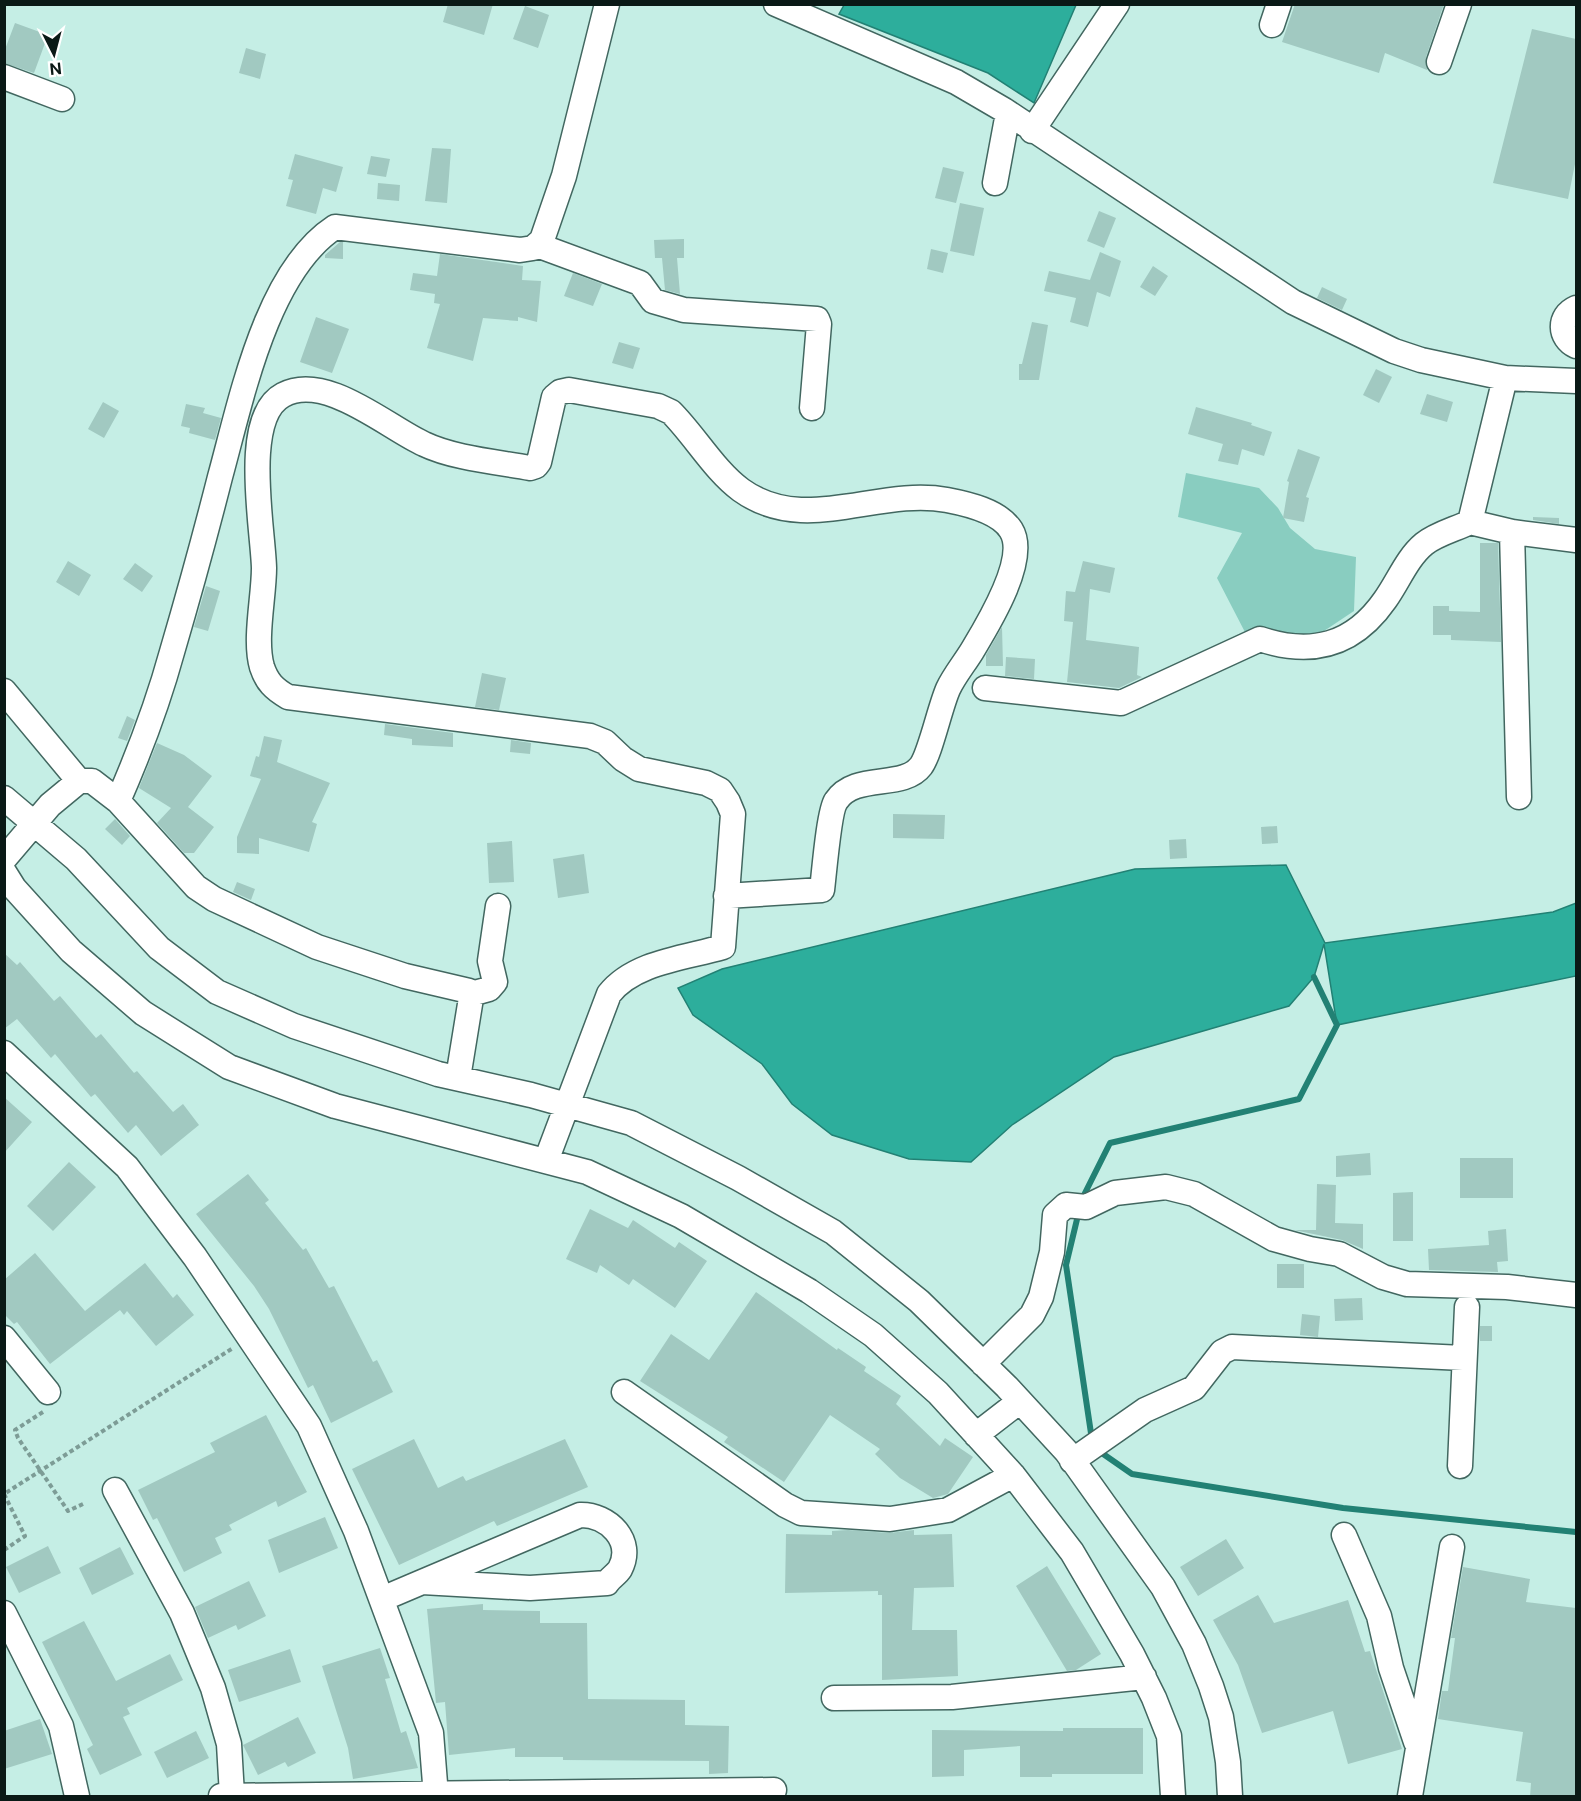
<svg xmlns="http://www.w3.org/2000/svg" width="1581" height="1801" viewBox="0 0 1581 1801" font-family="'Public Sans',sans-serif">
<style>
.green{fill:#89cdc0}
.water{fill:#2dae9c;stroke:#228174;stroke-width:1.5}
.lines{fill:none;stroke-linecap:round;stroke-linejoin:round}
.stream{stroke:#228174;stroke-width:6}
.building{fill:#a1c9c1}
.minor-casing{stroke:#426760;stroke-width:27}
.path{stroke:#7d9c96;stroke-width:4;stroke-dasharray:4.5 3;stroke-linecap:butt}
.minor{stroke:#fff;stroke-width:24}
</style>
<rect width="100%" height="100%" fill="#c5eee5"/>
<!-- green -->
<path class="green" d="M1186,473L1259,488L1278,508L1290,528L1315,549L1356,557L1354,611L1312,639L1247,636L1217,578L1242,533L1178,517Z"/>
<!-- water -->
<path class="water" d="M844,5V4L1076,5L1034,103L988,73L839,14Z
M1286,865L1325,943L1553,912L1576,903V976L1337,1025L1324,944L1314,977L1289,1006L1114,1057L1012,1125L971,1162L909,1159L832,1135L792,1104L762,1064L693,1015L678,988L722,969L1135,869Z"/>
<g class="lines">
<!-- stream -->
<path class="stream" d="M1081,1201L1110,1143L1299,1099L1337,1025L1314,977
M1079,1211L1066,1265L1092,1440
M1096,1449L1132,1474L1343,1508L1576,1532"/>
</g>
<!-- building -->
<path class="building" d="M448,4H493L484,35L443,22Z
M1295,4H1444L1426,57L1427,70L1385,53L1379,73L1282,42Z
M525,6L549,15L538,48L513,39Z
M15,23L48,35L34,73L4,63V52Z
M1532,29L1576,39V159L1568,199L1493,183Z
M246,48L266,54L260,79L239,73Z
M432,148L451,149L447,203L425,201Z
M295,154L343,167L336,192L323,188L316,214L286,206L293,180L288,179Z
M371,156L390,159L386,177L367,174Z
M943,167L964,172L956,203L935,198Z
M378,183L400,185L399,201L377,199Z
M960,203L984,208L974,256L950,251Z
M1099,211L1116,218L1104,248L1087,241Z
M684,239V258H677L680,294L665,290L662,258H655L654,240Z
M340,242H343V259L325,258V255Z
M931,249L948,253L943,273L927,269Z
M1100,252L1121,261L1110,297L1097,292L1088,327L1070,322L1076,298L1044,291L1049,271L1090,280Z
M440,254L523,266L522,280L541,281L537,322L518,317V321L483,318L473,361L427,348L440,304L434,303L435,294L410,290L413,273L437,276Z
M1153,266L1168,276L1155,296L1140,287Z
M573,273L602,284L593,306L564,296Z
M1322,287L1347,299L1342,310L1317,298Z
M316,317L349,329L332,373L300,362Z
M1032,322L1048,325L1039,380H1019V364H1022Z
M619,342L640,348L633,369L612,363Z
M1376,369L1392,377L1379,403L1363,395Z
M1427,394L1453,402L1447,422L1420,414Z
M103,402L119,411L104,438L88,429Z
M186,404L205,408L203,413L221,418L215,440L189,433L190,428L181,426Z
M1196,407L1252,423L1251,425L1272,432L1264,456L1242,449L1238,465L1218,461L1223,444L1188,434Z
M1298,449L1320,457L1306,497L1309,498L1304,522L1283,518L1289,482L1287,481Z
M1533,517L1559,518V524L1533,520Z
M1480,543H1498L1501,642L1451,640V635H1433V606H1449V611L1480,612Z
M68,561L91,575L79,596L56,582Z
M1083,561L1115,568L1110,593L1090,589L1086,640L1139,647L1137,675L1142,677L1119,688L1067,682L1073,622L1064,621L1066,591L1075,592Z
M135,563L153,576L142,592L123,579Z
M206,586L220,591L208,631L194,627Z
M1002,627L1003,666H986V655Z
M1006,657L1035,659L1034,679L1005,676Z
M482,673L506,678L499,710L475,707Z
M127,716L135,720L127,741L118,738Z
M385,724L453,733V747L412,745V739L384,735Z
M264,736L282,740L277,762L330,783L312,822L317,824L309,852L259,838V854L237,853V837L261,779L250,776L256,756L259,757Z
M511,740L531,743L530,754L510,752Z
M157,743L184,755L212,776L188,807L214,827L194,853H184L157,823L171,808L139,788Z
M893,814L945,815L944,839L893,838Z
M115,819L130,836L122,845L105,829Z
M1277,826L1278,843L1262,844L1261,827Z
M1186,839L1187,858L1170,859L1169,840Z
M512,841L514,882L489,883L487,843Z
M584,854L589,893L558,898L553,859Z
M237,882L255,889L251,900L233,892Z
M4,953L17,965L20,962L54,1001L60,996L96,1038L101,1034L134,1073L137,1071L173,1112L183,1104L199,1125L161,1156L136,1125L128,1133L95,1094L91,1097L55,1054L51,1058L17,1019L4,1029Z
M4,1097L32,1122L4,1153Z
M1370,1153L1371,1175L1336,1177V1156Z
M1460,1158H1513V1198H1460Z
M69,1162L96,1187L53,1231L27,1206Z
M248,1174L269,1200L265,1203L303,1250L306,1248L329,1288L334,1286L373,1362L377,1360L393,1392L331,1423L313,1385L308,1388L269,1309L254,1286L196,1214Z
M1317,1184L1336,1185L1335,1223L1363,1224V1249L1342,1240L1294,1230H1316Z
M1413,1192V1241H1393V1193Z
M590,1209L628,1228L633,1220L675,1248L679,1242L707,1261L675,1308L633,1279L629,1285L600,1265L597,1273L566,1259Z
M1506,1229L1508,1261L1497,1262L1498,1272L1429,1270L1428,1249L1489,1245L1488,1231Z
M35,1253L85,1311L145,1263L173,1298L177,1294L194,1315L156,1346L127,1311L124,1315L120,1310L50,1364L17,1322L14,1324L4,1314V1280Z
M1277,1264H1304V1288H1277Z
M756,1292L837,1350L838,1348L866,1367L864,1371L901,1396L896,1404L940,1446L945,1438L973,1457L948,1494L933,1498L900,1478L875,1454L880,1449L830,1415L784,1482L724,1442L728,1437L640,1381L671,1334L709,1360Z
M1362,1298L1363,1320L1335,1321L1334,1299Z
M1302,1314L1320,1316L1318,1337L1300,1335Z
M1480,1326H1492V1341H1480Z
M266,1415L307,1492L278,1507L276,1501L229,1525L232,1530L215,1538L222,1553L184,1572L157,1518L153,1520L138,1490L215,1452L210,1443Z
M414,1439L438,1488L463,1476L466,1481L565,1439L588,1487L497,1526L494,1521L399,1565L352,1469Z
M325,1517L338,1548L279,1573L268,1540Z
M848,1530L889,1533L914,1530V1535L952,1534L954,1587L914,1588L912,1630H957L958,1676L882,1680V1595H878V1591L785,1593L786,1534L832,1535V1531Z
M1226,1539L1244,1568L1198,1596L1180,1567Z
M48,1546L61,1573L19,1593L6,1567Z
M120,1547L134,1574L92,1595L79,1568Z
M1047,1566L1101,1654L1076,1670L1067,1671L1016,1586Z
M1463,1567L1530,1579L1526,1602L1576,1608V1797H1530L1531,1783L1516,1781L1523,1732L1438,1719L1442,1691H1448L1455,1638H1451Z
M249,1581L266,1616L238,1630L236,1625L208,1638L195,1607Z
M1258,1595L1274,1623L1348,1600L1365,1652L1370,1651L1402,1749L1348,1764L1333,1711L1262,1733L1238,1665L1213,1620Z
M483,1604V1610L540,1611V1623H587L588,1699L685,1700V1725L729,1726L728,1773L709,1774V1761L563,1760V1757H515V1748L449,1755L445,1702L436,1703L427,1609Z
M84,1621L116,1681L170,1654L183,1680L127,1708L130,1714L123,1717L142,1755L100,1775L87,1749L93,1745L42,1642Z
M380,1648L390,1678L385,1679L401,1733L406,1731L418,1768L353,1779L348,1748L322,1666Z
M290,1649L301,1682L239,1702L228,1670Z
M298,1717L316,1753L288,1767L285,1762L258,1775L243,1745Z
M40,1719L52,1754L4,1769V1731Z
M1063,1728H1143V1774H1052V1777H1020V1746L964,1750V1776L932,1777V1730L1063,1731Z
M196,1731L209,1758L167,1778L154,1752Z"/>
<g class="lines">
<defs>
<path id="minor" d="M776,4L956,82L1004,110L1293,302L1394,351L1421,360L1505,378L1576,381
M1272,25L1279,4
M1439,62L1459,4
M4,77L62,99
M1032,131L1117,4
M995,183L1008,113
M537,245L640,283L653,301L684,310L817,319L819,324L812,408
M1576,308C1558,316 1559,338 1576,346
M1470,522L1512,532L1576,540
M1512,532L1519,797
M985,688L1121,703L1260,639C1311,656 1353,646 1385,600C1398,582 1407,558 1424,544C1436,534 1456,529 1470,522L1505,378
M4,691L79,781
M4,798L76,859L159,948L217,992L294,1026L438,1074L531,1095L631,1123L738,1178L833,1232L919,1301L1007,1387L1066,1451L1163,1587L1194,1644L1211,1686L1221,1717L1228,1762L1230,1796
M118,801C139,753 158,703 172,652C189,594 205,536 220,477C241,401 266,272 335,227L520,250L533,248L542,240L564,176L607,4
M4,859L50,805L79,781H92L118,801L196,887L214,899L317,947L405,976L469,991L471,998L458,1078
M4,872L14,888L71,951L143,1013L229,1067L335,1106L587,1172L681,1216L809,1291L873,1335L938,1393L1013,1475L1072,1552L1132,1654L1154,1698L1169,1736L1173,1796
M471,994L489,989L495,982L490,961L498,906
M4,1053L127,1167L195,1257L309,1426L356,1531L431,1733L436,1796
M546,1161L609,994C634,962 685,958 723,947L733,814L728,802L720,790L706,783L639,769L623,759L605,742L590,736L288,697C274,689 267,682 262,667C254,640 264,597 264,568C263,528 241,417 283,395C326,372 388,428 424,444C453,458 497,462 530,468L536,466L539,462L554,397L560,392L569,390L658,406L671,412C695,436 714,470 741,490C805,536 877,487 947,500C968,504 999,511 1011,530C1029,559 987,626 972,651C964,664 954,676 948,689C940,707 930,754 921,766C903,790 855,772 836,801C829,811 824,874 822,890L726,896
M4,1338L48,1392
M983,1364L1032,1315L1041,1297L1052,1252L1055,1215L1066,1205L1086,1207L1115,1193L1166,1187L1194,1194L1274,1239L1310,1249L1339,1254L1383,1277L1407,1284L1507,1287L1576,1295
M624,1392L785,1505L801,1513L890,1519L948,1510L1013,1475
M976,1435L1020,1401
M1072,1461L1145,1410L1194,1388L1222,1352L1232,1347L1463,1358
M1460,1466L1467,1307
M115,1490L182,1613L213,1688L229,1744L232,1795
M1344,1535L1379,1616L1391,1668L1416,1742
M382,1599L422,1582L530,1588L607,1583C610,1578 617,1574 620,1569C635,1541 608,1514 580,1515L422,1582
M4,1613L61,1726L77,1796
M834,1698L952,1697L1144,1677
M221,1796L774,1790
M1410,1796L1452,1547"/>
</defs>
<!-- minor casing -->
<use href="#minor" class="minor-casing"/>
<!-- path -->
<path class="path" d="M43,1412L15,1430L18,1438L68,1511L83,1504
M4,1550L25,1536L4,1494L233,1348"/>
<!-- minor -->
<use href="#minor" class="minor"/>
</g>
<!-- border -->
<rect width="1581" height="1801" fill="none" stroke="#0a1916" stroke-width="12"/>
<!-- north arrow -->
<g transform="translate(54 54) rotate(174)" stroke="#ffffff" stroke-width="4.5" paint-order="stroke">
<path d="M0-4.5L10 22L0 15L-10 22Z" fill="#0a1916"/>
<text y="-9" font-size="16" font-weight="bold" text-anchor="middle" fill="#0a1916">N</text>
</g>
</svg>
